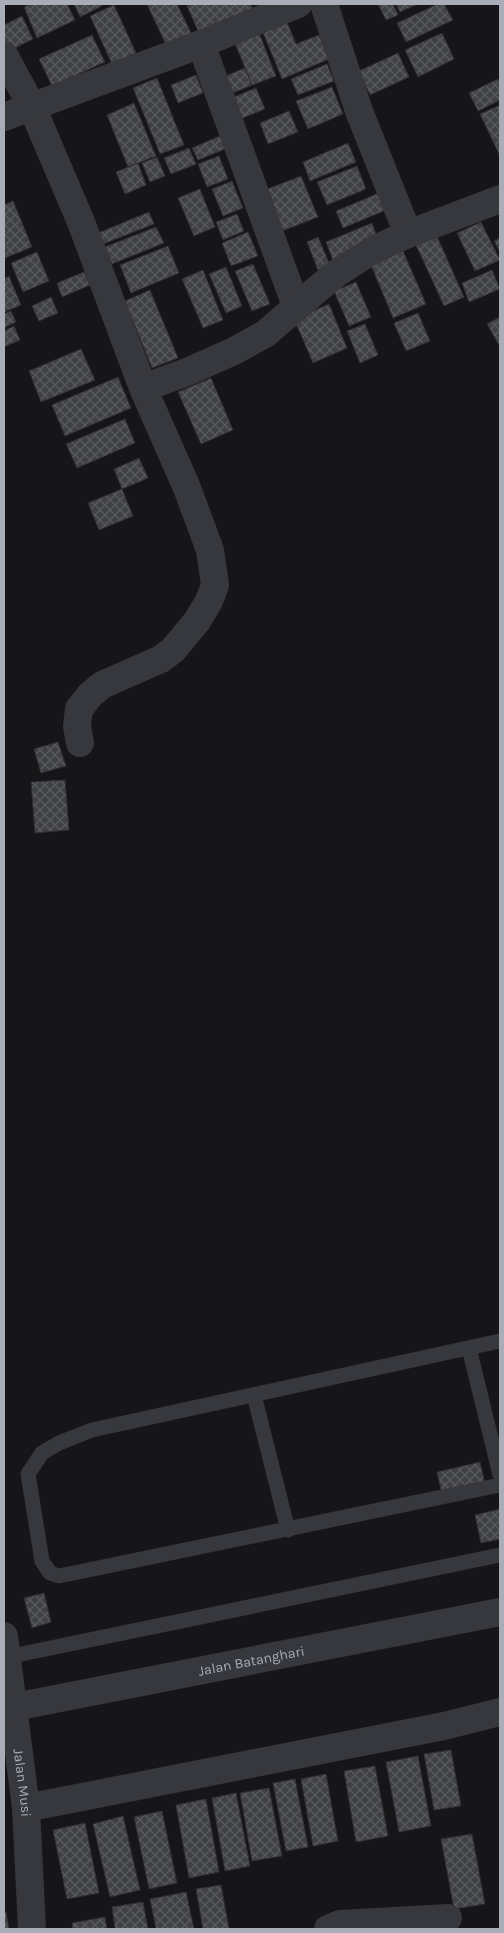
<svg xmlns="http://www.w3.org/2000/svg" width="504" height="1933" viewBox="0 0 504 1933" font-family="Karla,sans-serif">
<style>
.building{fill:url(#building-cross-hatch);stroke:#303034}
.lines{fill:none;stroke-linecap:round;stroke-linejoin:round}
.service{stroke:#37383d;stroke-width:15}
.minor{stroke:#37383d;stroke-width:28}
.labels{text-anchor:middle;stroke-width:4.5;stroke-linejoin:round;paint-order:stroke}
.street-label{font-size:14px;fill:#a8adb8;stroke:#111113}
</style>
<defs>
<pattern id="building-cross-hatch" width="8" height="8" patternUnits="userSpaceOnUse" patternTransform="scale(1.25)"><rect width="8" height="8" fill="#404145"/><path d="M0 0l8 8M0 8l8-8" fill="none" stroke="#595a5e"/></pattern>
</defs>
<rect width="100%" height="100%" fill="#161618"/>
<!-- building -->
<path class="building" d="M31,4H67L75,20L37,38L24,7Z
M74,4H101L102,6L80,17Z
M147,4H177L193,37L168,49Z
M193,4H250L253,9L199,33L187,6Z
M378,4H393L398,15L386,20Z
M396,4H418L400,12Z
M438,4H444L453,20L406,42L397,23Z
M114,5L136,53L112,64L90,16Z
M22,16L33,39L7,52L4,46V25Z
M286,20L296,44L319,35L329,59L282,79L262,30Z
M259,33L276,76L252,85L235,43Z
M442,33L454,59L418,77L405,50Z
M92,35L105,62L52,86L39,59Z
M398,53L409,77L370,95L359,71Z
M327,64L334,81L298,95L291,79Z
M245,68L252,85L223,97L216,80Z
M196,75L203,93L178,103L171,85Z
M157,78L184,145L160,154L133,88Z
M498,79L500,83V100L478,111L469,93Z
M332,87L343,114L308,129L296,101Z
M256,88L265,109L233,122L224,101Z
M134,103L156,156L128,167L107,115Z
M500,105V156L480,114Z
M289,111L298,132L268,144L260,123Z
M220,136L225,149L198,160L192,148Z
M348,143L356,162L310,181L303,162Z
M189,148L196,164L171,174L164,158Z
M219,156L228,179L207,187L198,164Z
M157,157L165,176L150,182L142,163Z
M138,163L146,185L125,194L116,172Z
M357,166L366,189L327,205L317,182Z
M301,176L318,217L277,233L260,192Z
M232,181L243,208L223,216L212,189Z
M200,189L215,227L194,236L178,198Z
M379,193L386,210L343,228L336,211Z
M13,201L32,247L5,258L4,205Z
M149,212L154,224L103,244L98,233Z
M237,214L244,231L223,240L216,222Z
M481,222L500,260L475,271L457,233Z
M372,223L380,244L334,263L326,242Z
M156,227L164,243L112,264L105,247Z
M248,232L258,256L231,266L222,243Z
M436,234L464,297L444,306L415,243Z
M318,237L330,265L318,270L307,242Z
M500,238V252L494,241Z
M168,246L179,273L131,293L120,265Z
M403,251L426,304L393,318L371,265Z
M37,252L49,281L23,292L11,263Z
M253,264L270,304L252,311L235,271Z
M226,267L242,306L226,313L209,274Z
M203,270L223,320L203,328L182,279Z
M492,270L500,289L469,302L462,283Z
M84,272L90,285L62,297L57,283Z
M9,276L21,305L4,312V279Z
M356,282L371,317L349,326L334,291Z
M150,290L178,358L152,368L125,301Z
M51,297L58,313L39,321L32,306Z
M329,304L347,348L313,363L294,319Z
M11,311L16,322L4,328V314Z
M418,313L430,341L406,351L394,323Z
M500,317V347L487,324Z
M365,324L378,355L360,363L347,331Z
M14,326L20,340L4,347V331Z
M81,349L95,380L41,402L29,371Z
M118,377L131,408L65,436L52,405Z
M211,378L233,430L201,444L178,392Z
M125,419L135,443L77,468L66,444Z
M139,458L148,478L122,489L114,469Z
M122,489L133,516L99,530L88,503Z
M58,742L66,766L41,773L34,749Z
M65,780L69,830L35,833L31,782Z
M480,1462L485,1484L442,1494L437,1472Z
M500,1509V1539L481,1543L475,1515Z
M44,1593L51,1622L32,1628L24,1598Z
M451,1750L461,1806L434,1810L424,1754Z
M418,1756L431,1826L399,1832L386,1762Z
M375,1766L388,1836L356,1842L344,1771Z
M326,1774L338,1841L313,1846L301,1779Z
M295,1779L308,1847L286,1851L273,1783Z
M269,1788L282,1856L252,1861L240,1793Z
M236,1793L250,1866L225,1871L212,1798Z
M206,1799L219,1872L189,1878L176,1805Z
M162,1811L177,1883L149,1889L134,1817Z
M123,1816L140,1890L110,1897L93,1824Z
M85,1823L99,1893L67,1899L53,1830Z
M472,1834L485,1904L454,1909L441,1839Z
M221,1885L229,1929H203L196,1889Z
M186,1892L194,1929H156L150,1899Z
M143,1902L148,1929H115L112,1907Z
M4,1912H6L9,1929H4Z
M105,1917L107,1929H73L72,1923Z"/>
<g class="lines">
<!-- service -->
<path class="service" d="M500,1341L92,1430L59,1443L42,1453L28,1474L42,1561L50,1573L59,1576L500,1485
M469,1348L500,1475
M254,1395L288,1530
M7,1657L500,1555"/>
<!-- minor -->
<g class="minor">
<path d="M324,4L359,111L408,234"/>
<path d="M201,44L296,306"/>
<path d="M4,55L32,107L81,222L143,388L187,488L210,550L215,585L209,601L197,621L173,650L161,659L102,685L90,695L79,709L77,726L80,743"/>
<path d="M4,117L201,44L298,4"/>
<path d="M143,388L187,372L234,351L265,334L334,275L373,250L408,234L500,199"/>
<path id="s1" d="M4,1636L26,1808L32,1929"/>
<path id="s2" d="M4,1709L500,1612"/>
<path d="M26,1808L444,1726L500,1712"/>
<path d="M328,1929L340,1924L448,1918"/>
</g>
</g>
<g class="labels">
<!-- street labels -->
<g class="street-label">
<text dy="5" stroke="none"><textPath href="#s2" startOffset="252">Jalan Batanghari</textPath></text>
<text dy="5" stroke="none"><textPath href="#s1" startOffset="148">Jalan Musi</textPath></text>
</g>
</g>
<!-- border -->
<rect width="504" height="1933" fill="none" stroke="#a8adb8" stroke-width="10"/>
</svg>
